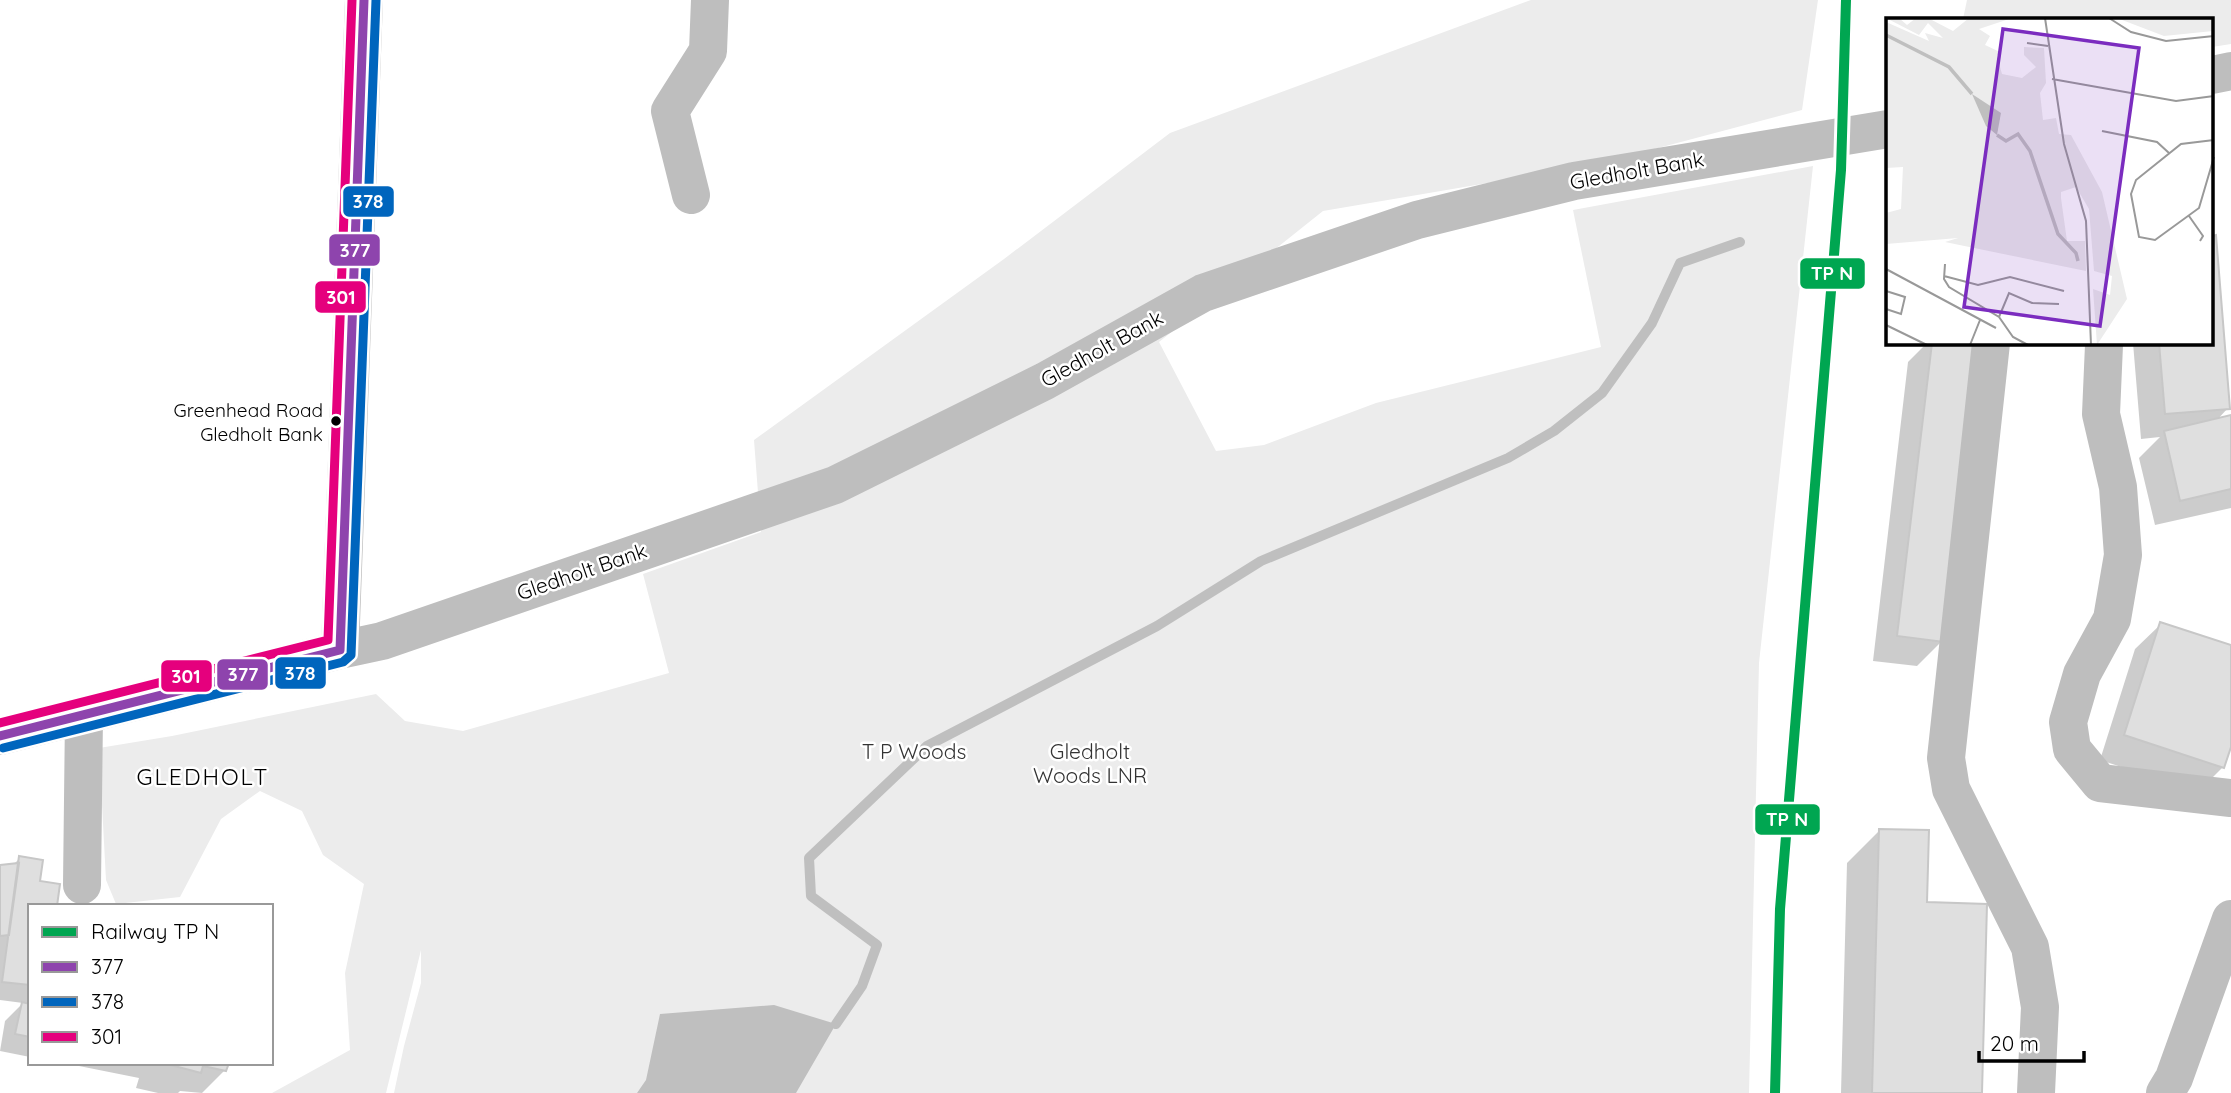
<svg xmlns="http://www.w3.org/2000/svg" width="2231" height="1093" viewBox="0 0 2231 1093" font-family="Quicksand,sans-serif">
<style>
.green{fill:#ececec}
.water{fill:#bfbfbf}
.shadow{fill:#0003}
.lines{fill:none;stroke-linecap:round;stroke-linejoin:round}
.stream{stroke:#bfbfbf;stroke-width:10}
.building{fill:#dfdfdf;stroke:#c7c7c7;stroke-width:2}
.minor{stroke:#bebebe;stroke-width:38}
.bus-1-casing{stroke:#fff;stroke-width:14}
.bus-2-casing{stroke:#fff;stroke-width:14}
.bus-3-casing{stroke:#fff;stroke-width:14}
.bus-1{stroke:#8e44ad;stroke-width:9}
.bus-2{stroke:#0065bd;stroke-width:9}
.bus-3{stroke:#e5007d;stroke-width:9}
.rail-1-casing{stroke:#fff;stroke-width:16}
.rail-1{stroke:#00a651;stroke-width:10}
.bus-dot{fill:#000;stroke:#fff;stroke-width:2.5}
.labels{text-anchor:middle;stroke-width:5;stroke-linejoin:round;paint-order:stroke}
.bus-label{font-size:19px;fill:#000;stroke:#fff;text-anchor:end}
.street-label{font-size:21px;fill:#000;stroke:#fff}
.park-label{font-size:21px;fill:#333;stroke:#fff}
.neighbourhood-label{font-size:23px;letter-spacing:2px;fill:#000;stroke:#fff}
.inset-river{fill:none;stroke:#bfbfbf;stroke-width:3.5}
.inset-road{fill:none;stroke:#999;stroke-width:2}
.view{fill:#7b2cbf;fill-opacity:0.15;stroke:#7b2cbf;stroke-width:3.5}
.inset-edge{fill:none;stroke:#000;stroke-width:3.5}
.line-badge{stroke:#fff;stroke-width:2.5}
.badge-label{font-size:19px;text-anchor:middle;font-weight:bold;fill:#fff}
</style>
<rect width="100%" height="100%" fill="#fff"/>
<!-- green -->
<path class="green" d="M1531,0H1818L1802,110L1594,165L1323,211L1159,342L1216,451L1264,445L1376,403L1601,347L1573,210L1813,166L1759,663L1749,1093H394L404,1046L421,983V950L386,1093H272L350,1050L345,973L364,884L323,855L302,811L260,791L221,819L180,897L116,904L106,880L99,748L172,736L376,694L405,721L463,731L669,673L643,574L761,532L754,440L1004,259L1170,133Z
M1967,0H2231V44L2212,47V19H1963Z"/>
<!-- water -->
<path class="water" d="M774,1005L836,1024L796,1093H637L646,1080L660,1014Z"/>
<!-- shadow -->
<path class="shadow" d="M2212,237H2215L2228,408L2216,421L2231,417V508L2155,525L2139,458L2160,437L2141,439L2133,343H2212Z
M1927,343H1977L1942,641L1917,666L1873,661L1908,362Z
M2161,624L2231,647V741L2223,767L2198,792L2100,760L2135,649Z
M1880,830L1980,1093H1841L1847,863Z
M20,858L30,906V1001L26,1005L30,1006V1057L0,1051L5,1021L23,1003L0,1000V866L13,865Z
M64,1063H227L225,1070L202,1093L180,1091L178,1093H158L136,1088L139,1078Z"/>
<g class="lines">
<!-- stream -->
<path class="stream" d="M836,1024L862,986L877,945L811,896L809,858L927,746L1157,626L1261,561L1508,458L1554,431L1602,393L1652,323L1680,263L1740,242"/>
</g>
<!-- building -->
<path class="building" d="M2216,235L2230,409L2165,414L2159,343H2212V236Z
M1932,343H1979L1944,642L1897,636Z
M2231,415V489L2180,501L2164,431Z
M2160,622L2231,645V747L2224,768L2124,735Z
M1879,829L1929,830L1927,902L1987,904L1982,1093H1872Z
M19,856L43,860L40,881L60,884L57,906H30V985L2,982Z
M19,863L9,935L0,936V865Z
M22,1002L30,1004V1037L15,1034Z
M163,1063H229L226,1071L203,1066L201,1073Z"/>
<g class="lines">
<!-- minor -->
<path class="minor" d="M2212,75L2231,71
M691,195L670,111L708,51L710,0
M1991,343L1946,758L1951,789L2030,947L2040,1007L2036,1093
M2104,345L2101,414L2118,487L2123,555L2112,619L2082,674L2068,722L2072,749L2100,783L2231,798
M340,650L364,0
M0,736L340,650L382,641L835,485L1045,381L1203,293L1417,220L1574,181L1888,129
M82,885L84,715
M2165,1093L2174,1078L2231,919"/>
<defs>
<path id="bus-1" d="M0,736L340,650L364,0"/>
<path id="bus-2" d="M3,748L343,662L351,655L376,0"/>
<path id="bus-3" d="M0,723L328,640L352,0"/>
</defs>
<!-- bus-1 casing -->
<use href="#bus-1" class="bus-1-casing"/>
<!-- bus-2 casing -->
<use href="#bus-2" class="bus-2-casing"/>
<!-- bus-3 casing -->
<use href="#bus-3" class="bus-3-casing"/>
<!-- bus-1 -->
<use href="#bus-1" class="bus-1"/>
<!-- bus-2 -->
<use href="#bus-2" class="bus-2"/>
<!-- bus-3 -->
<use href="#bus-3" class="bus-3"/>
<defs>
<path id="rail-1" d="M1775,1093L1780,909L1841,170L1846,0"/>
</defs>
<!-- rail-1 casing -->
<use href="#rail-1" class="rail-1-casing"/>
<!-- rail-1 -->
<use href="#rail-1" class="rail-1"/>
</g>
<!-- markers -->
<circle class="bus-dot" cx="336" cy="421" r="6"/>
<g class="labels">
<!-- bus labels -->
<g class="bus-label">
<text x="323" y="417">Greenhead Road<tspan x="323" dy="24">Gledholt Bank</tspan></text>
</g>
<!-- street labels -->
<g class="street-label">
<text transform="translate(1637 171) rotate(-10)" y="7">Gledholt Bank</text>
<text transform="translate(1102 349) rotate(-29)" y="7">Gledholt Bank</text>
<text transform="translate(582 572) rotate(-19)" y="7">Gledholt Bank</text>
</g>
<!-- park labels -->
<g class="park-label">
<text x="914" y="759">T P Woods</text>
<text x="1090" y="759">Gledholt<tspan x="1090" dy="24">Woods LNR</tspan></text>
</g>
<!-- neighbourhood labels -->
<g class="neighbourhood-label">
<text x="203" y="785">GLEDHOLT</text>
</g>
</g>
<!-- overview -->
<g transform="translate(1886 18)">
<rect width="327" height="327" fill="#fff"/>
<path d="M0,0H13L21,7L30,0H42L67,13L83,0H126L93,11L104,18L99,27L114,34L111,38L116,56L136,60L150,49L138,37V29L158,30L160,65L154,75L157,102L170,100L173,116L185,117L216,174L241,281L211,327L207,271L224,277L226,258L208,253L203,191L190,169L175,174V180L181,223H199L200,253L59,224L72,220L0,226V195L15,191L17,149L0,150V4L43,23L39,15L57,20L42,5L33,17ZM231,0H327V13L278,18Z" fill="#ececec"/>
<path d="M86,76L115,95L111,117L100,108Z" fill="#bfbfbf"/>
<path class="inset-river" d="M0,17L63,49L86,76M111,117L120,123L132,116L144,133L172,216L190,235L192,243"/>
<path class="inset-road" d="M159,0L178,126L200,203L205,327M223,0L245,14L280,23L328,18M141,25L162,28M166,61L290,83L328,78M216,113L271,124L283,135M328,122L295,126L250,162L245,176L253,219L269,222L313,190L328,139M303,198L317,218L314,223M59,246L58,261L63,269L113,299L127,319L142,327M0,251L110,310M58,258L92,267L124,259L178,273M0,273L19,279L15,296L0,291M113,299L123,275L146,285L173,286M0,307L41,327M84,327L94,302"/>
<path class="view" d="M117,11L253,30L214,308L78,289Z"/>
<rect width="327" height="327" class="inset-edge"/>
</g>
<g class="line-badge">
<rect x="342" y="185" width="53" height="33" rx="7" fill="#0065bd"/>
<rect x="328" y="233" width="53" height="34" rx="7" fill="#8e44ad"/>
<rect x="1799" y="257" width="67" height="33" rx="7" fill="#00a651"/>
<rect x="314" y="280" width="53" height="34" rx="7" fill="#e5007d"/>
<rect x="274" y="656" width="53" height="34" rx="7" fill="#0065bd"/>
<rect x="216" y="658" width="53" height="33" rx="7" fill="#8e44ad"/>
<rect x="160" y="659" width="53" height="34" rx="7" fill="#e5007d"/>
<rect x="1754" y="803" width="67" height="33" rx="7" fill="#00a651"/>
</g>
<g class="badge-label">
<text x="368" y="208">378</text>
<text x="355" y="257">377</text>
<text x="1832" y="280">TP N</text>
<text x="341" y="304">301</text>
<text x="300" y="680">378</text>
<text x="243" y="681">377</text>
<text x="186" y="683">301</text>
<text x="1787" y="826">TP N</text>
</g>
<!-- legend -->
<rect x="28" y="904" width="245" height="161" fill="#ffffff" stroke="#999999" stroke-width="2"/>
<rect x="42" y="927" width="35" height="10" fill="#00a651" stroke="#999999" stroke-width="2"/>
<text x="91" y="939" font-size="21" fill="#000000">Railway TP N</text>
<rect x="42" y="962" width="35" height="10" fill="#8e44ad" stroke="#999999" stroke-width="2"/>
<text x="91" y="974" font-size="21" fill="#000000">377</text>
<rect x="42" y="997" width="35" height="10" fill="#0065bd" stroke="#999999" stroke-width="2"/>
<text x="91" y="1009" font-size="21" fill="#000000">378</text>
<rect x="42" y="1032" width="35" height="10" fill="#e5007d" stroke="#999999" stroke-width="2"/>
<text x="91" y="1044" font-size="21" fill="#000000">301</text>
<!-- scale -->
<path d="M1979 1051v10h105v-10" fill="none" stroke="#000000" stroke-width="3.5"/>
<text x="1990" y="1051" font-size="21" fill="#000000" stroke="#ffffff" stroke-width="5" paint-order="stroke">20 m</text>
</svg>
